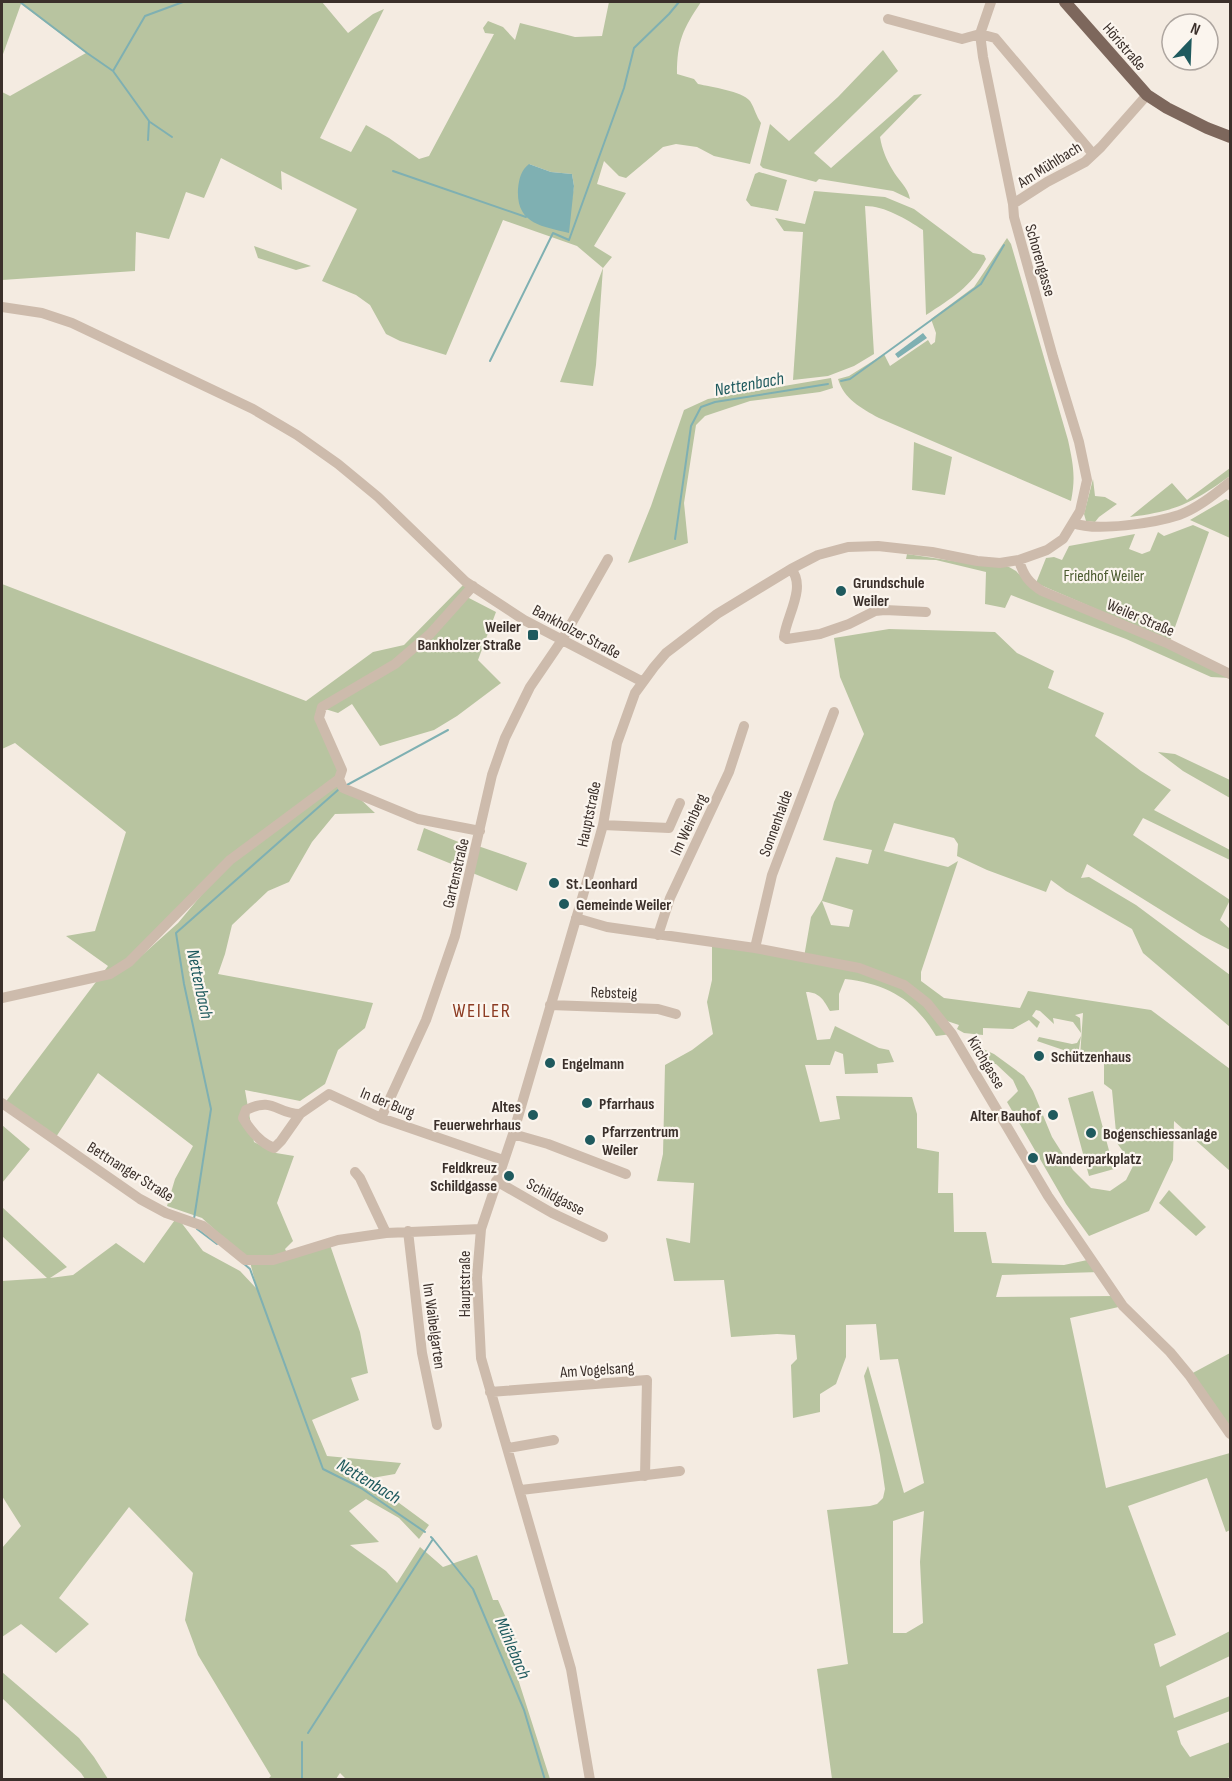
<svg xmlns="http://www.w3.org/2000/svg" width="1232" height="1781" viewBox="0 0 1232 1781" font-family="'Sofia Sans Condensed',sans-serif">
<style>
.green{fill:#b8c4a0;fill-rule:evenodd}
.water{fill:#7fb0b2}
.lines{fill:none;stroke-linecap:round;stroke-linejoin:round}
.stream{stroke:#7fb0b2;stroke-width:2}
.minor{stroke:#cdbbac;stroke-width:10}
.major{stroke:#7d675c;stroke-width:12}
.poi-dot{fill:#1f5a5e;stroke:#fbf5ee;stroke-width:2}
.labels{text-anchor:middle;stroke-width:4.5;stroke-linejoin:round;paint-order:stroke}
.street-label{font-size:16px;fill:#3b302b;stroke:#fbf5ee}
.park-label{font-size:16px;fill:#4a5a2e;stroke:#fbf5ee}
.poi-label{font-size:16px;font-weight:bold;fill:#3b302b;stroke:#fbf5ee;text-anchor:start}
.water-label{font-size:18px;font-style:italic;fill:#1f5a5e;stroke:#fbf5ee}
.quarter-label{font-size:20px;letter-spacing:1.5px;fill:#8c3b22;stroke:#fbf5ee}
</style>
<rect width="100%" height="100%" fill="#f4ebe1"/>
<!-- green -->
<path class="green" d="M2,2H322L348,33L373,14L384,9L320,138L351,152L366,125L389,138L419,159L429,156L494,34L485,33L483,28L488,21L503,27L515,40L520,23L575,37L602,36L609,2H701C683,29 677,41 677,74L694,79L698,84C711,87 742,91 750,101C755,109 756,116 761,123L750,164L714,156L697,147L676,144L663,147L626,178L619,176L604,161L597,184L626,193L594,246L612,257L603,268L596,365L593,386L560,382L603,268L577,246L503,220L446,355L400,341L386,334L370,305L356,295L322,281L357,209L281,171L282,190L221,158L204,198L186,192L169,239L136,232L135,271L2,280V92L10,96L86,53L21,4L2,57ZM529,164L551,172L572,174L574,186L571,204Z
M883,50L898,71L814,153L831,168L914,95L922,94L880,137C882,149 886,159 892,169C898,180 908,187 910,199L893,191L819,179L816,182L763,168L760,165L770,124L789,141L838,97Z
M759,172L787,180L778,211L751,206L746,200L755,174Z
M814,191L885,197L914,209L973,253L984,255L986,259C971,287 952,298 926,315L923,230C906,219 885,206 865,206L874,354L854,366L828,376L793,380L803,232L784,231L775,218L805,224Z
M1007,238L1011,244L1068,440C1073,463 1076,477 1071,501L879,418C861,408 844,399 838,379L849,376L884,354L890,366L928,340L931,345L935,342L936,333L931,319L974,287Z
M254,246L311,266L296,270L258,258Z
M831,378L833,388L820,392L750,401L705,416L696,425L684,503L688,543L628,563L651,506L684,410L708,399Z
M914,442L952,457L945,495L912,490Z
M1230,468V476C1192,503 1177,511 1130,517L1172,483L1187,500Z
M1093,479L1095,496L1105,497L1117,504L1099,517L1095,522L1086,521L1084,514Z
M1226,499L1230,501V538L1190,520Z
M1193,525L1209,532L1170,641L1036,583L1046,558L1054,557L1062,560L1069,546L1135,534L1129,549L1142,554L1150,551L1158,532L1164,536Z
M907,554L987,566L1009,567L1016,571L1035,591L1169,644L1230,678L1211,677L1126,639L1011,595L1005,608L985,604L986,572L936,560L906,559Z
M466,582L467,597L496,612L478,660L501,683L457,716L434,730L380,746L352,704L338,713L322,708L319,718L342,770L339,779L375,813L335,814L312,842L289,882L268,891L232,925L225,954L218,974L373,1003L365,1028L338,1050L325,1084L300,1101L245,1090L254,1142L276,1153L294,1156L277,1203L293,1241L285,1249L289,1257L329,1242L360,1332L368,1373L351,1378L359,1400L312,1420L327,1456L401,1463L395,1474L372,1478L387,1494L429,1525L419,1539L399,1518L366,1499L349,1511L379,1542L350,1545L386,1571L397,1583L420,1547L443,1567L477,1555L493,1600H498L516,1640L518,1679L550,1779L347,1780L340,1773L336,1779H268L271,1776L198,1655L185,1620L193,1573L129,1507L59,1598L89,1624L56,1653L21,1624L2,1637V1548L21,1526L2,1496V1281L47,1278L2,1236V1207L67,1267L50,1278L73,1275L116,1243L144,1263L177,1217L203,1251L240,1271L257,1289L250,1262L202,1218L167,1206L175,1179L193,1146L98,1073L54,1140L4,1104L108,966L66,936L95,931L126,832L15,743L2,749V584L306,701L373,652L404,645ZM224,868L178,923L139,958Z
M889,629L995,632L1017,653L1054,671L1048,688L1104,713L1095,736L1141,771L1171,790L1154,810L1230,850V860L1143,818L1133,835L1230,900L1220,920L1230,929V950L1201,935L1087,864L1081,878L1089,877L1136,905L1230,975V1027L1143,953L1132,929L1066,891L1051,880L1046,892L987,870L957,856L958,844L954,838L894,823L884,851L948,867L958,861L921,972V981L944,998L1020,1008L1028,991L1151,1010L1230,1069V1171L1174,1121L1173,1160L1149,1211L1089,1236L1066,1204L1007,1102L1018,1091L1013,1080L996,1064H980L970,1043L994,1054L1024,1076L1033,1091L1052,1137L1073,1170L1091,1188L1110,1191L1126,1180L1133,1166L1117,1143L1112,1090L1104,1084V1064L1080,1057L1083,1013L1075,1015L1080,1018L1081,1033L1073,1022L1053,1018L1054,1024L1040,1011L1036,1010L1032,1016L1040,1022L1037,1028L1029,1020L1013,1029L983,1028V1035L964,1033L957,1029L959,1025L941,1019L952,1034L936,1036C914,999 887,984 845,979L839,994V1010L830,1011C824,1001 820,992 806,992L817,1040L830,1039L835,1026L879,1048L889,1050L894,1062L877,1064L878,1073L845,1074L843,1054L835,1051L830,1065H805L820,1122L840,1119L836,1096L912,1097L917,1114V1148L939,1152L938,1193H953L954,1232H986L992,1263L1064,1265L1092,1259L1100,1272L1002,1275L996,1297L1117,1296L1123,1306L1070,1318L1106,1488L1230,1453V1530L1226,1532L1207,1478L1128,1506L1176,1635L1154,1644L1160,1667L1230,1631V1656L1166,1686L1174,1718L1230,1696V1711L1177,1731L1181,1744L1190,1757L1230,1742V1777L1222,1780L832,1779L817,1669L848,1664L827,1510L870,1506L877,1504L883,1498L885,1489L880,1455L864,1376L868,1366L904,1493L924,1483L898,1359L880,1360L876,1324L846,1325V1357L836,1384L820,1394V1412L793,1418L791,1365L797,1359L795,1335L777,1334L731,1337L724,1280L674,1281L666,1238L690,1243L694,1183L657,1181L663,1154L665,1065L692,1050L713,1034L707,1002L712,980V942L804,957L811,917L822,900L836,857L868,864L872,850L823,840L834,802L864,734L840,677L834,638ZM822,901L853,910L849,927L831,925ZM924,1511L920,1562L923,1623L906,1633H893V1521Z
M1158,752L1175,754L1230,780V798L1183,771Z
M424,828L461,843L454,865L417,850Z
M478,846L527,863L517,891L470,872Z
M1081,1036L1078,1055L1037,1041L1039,1037L1072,1044L1077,1043Z
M1093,1091L1114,1169L1089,1176L1068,1098Z
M2,1125L30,1149L2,1183Z
M1169,1190L1206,1227L1196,1236L1159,1203Z
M1230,1353V1432L1189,1375Z
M2,1672L79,1738L94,1757L108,1779H85L81,1773L2,1698Z"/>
<!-- water -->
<path class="water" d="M529,164L551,172L572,174L574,186L569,233C542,226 516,224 518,189C519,179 521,170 529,164Z
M923,333L927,338L898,358L895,354Z"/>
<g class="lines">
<!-- stream -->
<path class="stream" d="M20,2L87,53L113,71L145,16L183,2
M113,71L149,121L148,140
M150,122L172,137
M393,171L526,217
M490,361L553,233L569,240L624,88L634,48L669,14L679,2
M841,381L850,379L981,284L1004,245
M675,539L691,426L701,407L715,402L828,384
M347,785L448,730
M194,1219L211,1109L184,984L176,933L338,790
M197,1229L217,1244
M243,1263L250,1269L323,1469L361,1488L425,1532
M433,1539L473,1589L524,1710L545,1780
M308,1733L433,1539L431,1537
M302,1780V1742"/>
<!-- minor -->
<path class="minor" d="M888,19L962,39L980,34L995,38L1093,154
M1013,204L1047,182L1085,162L1101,147L1147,95
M2,307L42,313L72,323L253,409L297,435L338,464L378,497L466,582L524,620L643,682
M1073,523C1096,532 1155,523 1179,515C1198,508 1215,494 1230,482
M1019,560C1023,575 1029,583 1042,591L1169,644L1230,674
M791,569C807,587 786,617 784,637L787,639L820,634L849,624L875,611L885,610L926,612
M339,779L342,770L319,718L322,707L395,664L430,634L473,586
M603,825L669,828L680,803
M576,918L607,927L755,948L859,968L904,985L927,1003L952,1034L1048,1196L1123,1306L1170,1352L1189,1375L1230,1434
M658,935L670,898L729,772L744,726
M755,948L772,875L834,712
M2,998L110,974L129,962L230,860L339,779L343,788L418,819L480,831
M550,1005L658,1009L676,1014
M2,1103L140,1199L166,1213L203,1226L245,1260H273L338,1240L386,1233L481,1229
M300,1114C276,1114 274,1096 246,1110L243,1118C250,1130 261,1143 274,1148L281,1141L300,1114L329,1094L381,1118L503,1160
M381,1118L426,1020L455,936L492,775L505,738L530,687L562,640L608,559
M513,1134L548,1144L626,1174
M355,1172L360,1178L386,1233
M496,1181L552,1213L603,1237
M408,1231L422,1353L437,1425
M490,1392L647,1380L645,1476
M508,1448L554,1440
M521,1490L680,1471
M590,1780L571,1669L481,1358L477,1277L481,1229L513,1134L588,878L603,825L617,743L635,693L654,667L666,653L717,614L791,569L818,555L848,547L878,546L932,552L977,561L1000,563L1019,560L1047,550L1063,539L1080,511L1087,480L1079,442L1053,357L1014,217L1013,204L983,57L980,34L991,2"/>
<!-- major -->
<path class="major" d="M1065,2L1147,95L1167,108L1207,128L1230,137"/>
</g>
<!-- markers -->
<g class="poi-dot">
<circle cx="841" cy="591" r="6"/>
<rect x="527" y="629" width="12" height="12" rx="3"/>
<circle cx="554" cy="883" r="6"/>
<circle cx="564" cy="904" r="6"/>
<circle cx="1039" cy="1056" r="6"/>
<circle cx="550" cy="1063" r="6"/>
<circle cx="587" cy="1103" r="6"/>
<circle cx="533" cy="1115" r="6"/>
<circle cx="1053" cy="1115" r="6"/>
<circle cx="1091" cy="1133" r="6"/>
<circle cx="590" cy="1140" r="6"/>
<circle cx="1033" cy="1158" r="6"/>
<circle cx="509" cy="1176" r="6"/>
</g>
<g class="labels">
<!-- street labels -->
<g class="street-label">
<text transform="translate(1125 46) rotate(49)" y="6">Höristraße</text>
<text transform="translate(1049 164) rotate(-32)" y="6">Am Mühlbach</text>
<text transform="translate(1041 260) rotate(74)" y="6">Schorengasse</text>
<text transform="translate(1141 617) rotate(23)" y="6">Weiler Straße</text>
<text transform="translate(577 631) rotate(28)" y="6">Bankholzer Straße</text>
<text transform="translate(588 814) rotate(-78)" y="6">Hauptstraße</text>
<text transform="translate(775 823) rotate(-70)" y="6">Sonnenhalde</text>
<text transform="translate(688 824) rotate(-65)" y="6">Im Weinberg</text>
<text transform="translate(455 873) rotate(-77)" y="6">Gartenstraße</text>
<text transform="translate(614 992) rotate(2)" y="6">Rebsteig</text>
<text transform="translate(987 1062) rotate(59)" y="6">Kirchgasse</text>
<text transform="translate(388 1102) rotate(22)" y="6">In der Burg</text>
<text transform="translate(131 1171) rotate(32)" y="6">Bettnanger Straße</text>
<text transform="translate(556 1196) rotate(27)" y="6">Schildgasse</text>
<text transform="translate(464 1284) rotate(-90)" y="6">Hauptstraße</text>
<text transform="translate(435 1326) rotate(82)" y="6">Im Waibelgarten</text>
<text transform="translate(597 1369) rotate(-4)" y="6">Am Vogelsang</text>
</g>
<!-- park labels -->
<g class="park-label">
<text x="1104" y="581">Friedhof Weiler</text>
</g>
<!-- poi labels -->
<g class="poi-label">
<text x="853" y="588">Grundschule<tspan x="853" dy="18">Weiler</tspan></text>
<text x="521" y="632" text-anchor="end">Weiler<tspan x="521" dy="18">Bankholzer Straße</tspan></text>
<text x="566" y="889">St. Leonhard</text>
<text x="576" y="910">Gemeinde Weiler</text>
<text x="1051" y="1062">Schützenhaus</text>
<text x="562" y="1069">Engelmann</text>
<text x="599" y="1109">Pfarrhaus</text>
<text x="521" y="1112" text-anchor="end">Altes<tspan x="521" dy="18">Feuerwehrhaus</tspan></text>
<text x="1041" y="1121" text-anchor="end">Alter Bauhof</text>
<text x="602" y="1137">Pfarrzentrum<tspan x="602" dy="18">Weiler</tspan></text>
<text x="1103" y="1139">Bogenschiessanlage</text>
<text x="1045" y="1164">Wanderparkplatz</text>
<text x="497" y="1173" text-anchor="end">Feldkreuz<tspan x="497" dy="18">Schildgasse</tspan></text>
</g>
<!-- water labels -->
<g class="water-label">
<text transform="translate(749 384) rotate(-10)" y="6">Nettenbach</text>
<text transform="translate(200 984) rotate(78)" y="6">Nettenbach</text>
<text transform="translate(369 1481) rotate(31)" y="6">Nettenbach</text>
<text transform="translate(513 1648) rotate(67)" y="6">Mühlebach</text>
</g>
<!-- quarter labels -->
<g class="quarter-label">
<text x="482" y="1017">WEILER</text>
</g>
</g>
<!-- border -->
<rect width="1232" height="1781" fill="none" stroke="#3b302b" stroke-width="6"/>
<!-- north arrow -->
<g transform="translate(1190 42) rotate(23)"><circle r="28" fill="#fbf5ee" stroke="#aea6a0" stroke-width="1.5"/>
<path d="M0-4.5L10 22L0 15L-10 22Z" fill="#1f5a5e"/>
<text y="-9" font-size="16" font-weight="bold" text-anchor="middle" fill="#3b302b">N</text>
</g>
</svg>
